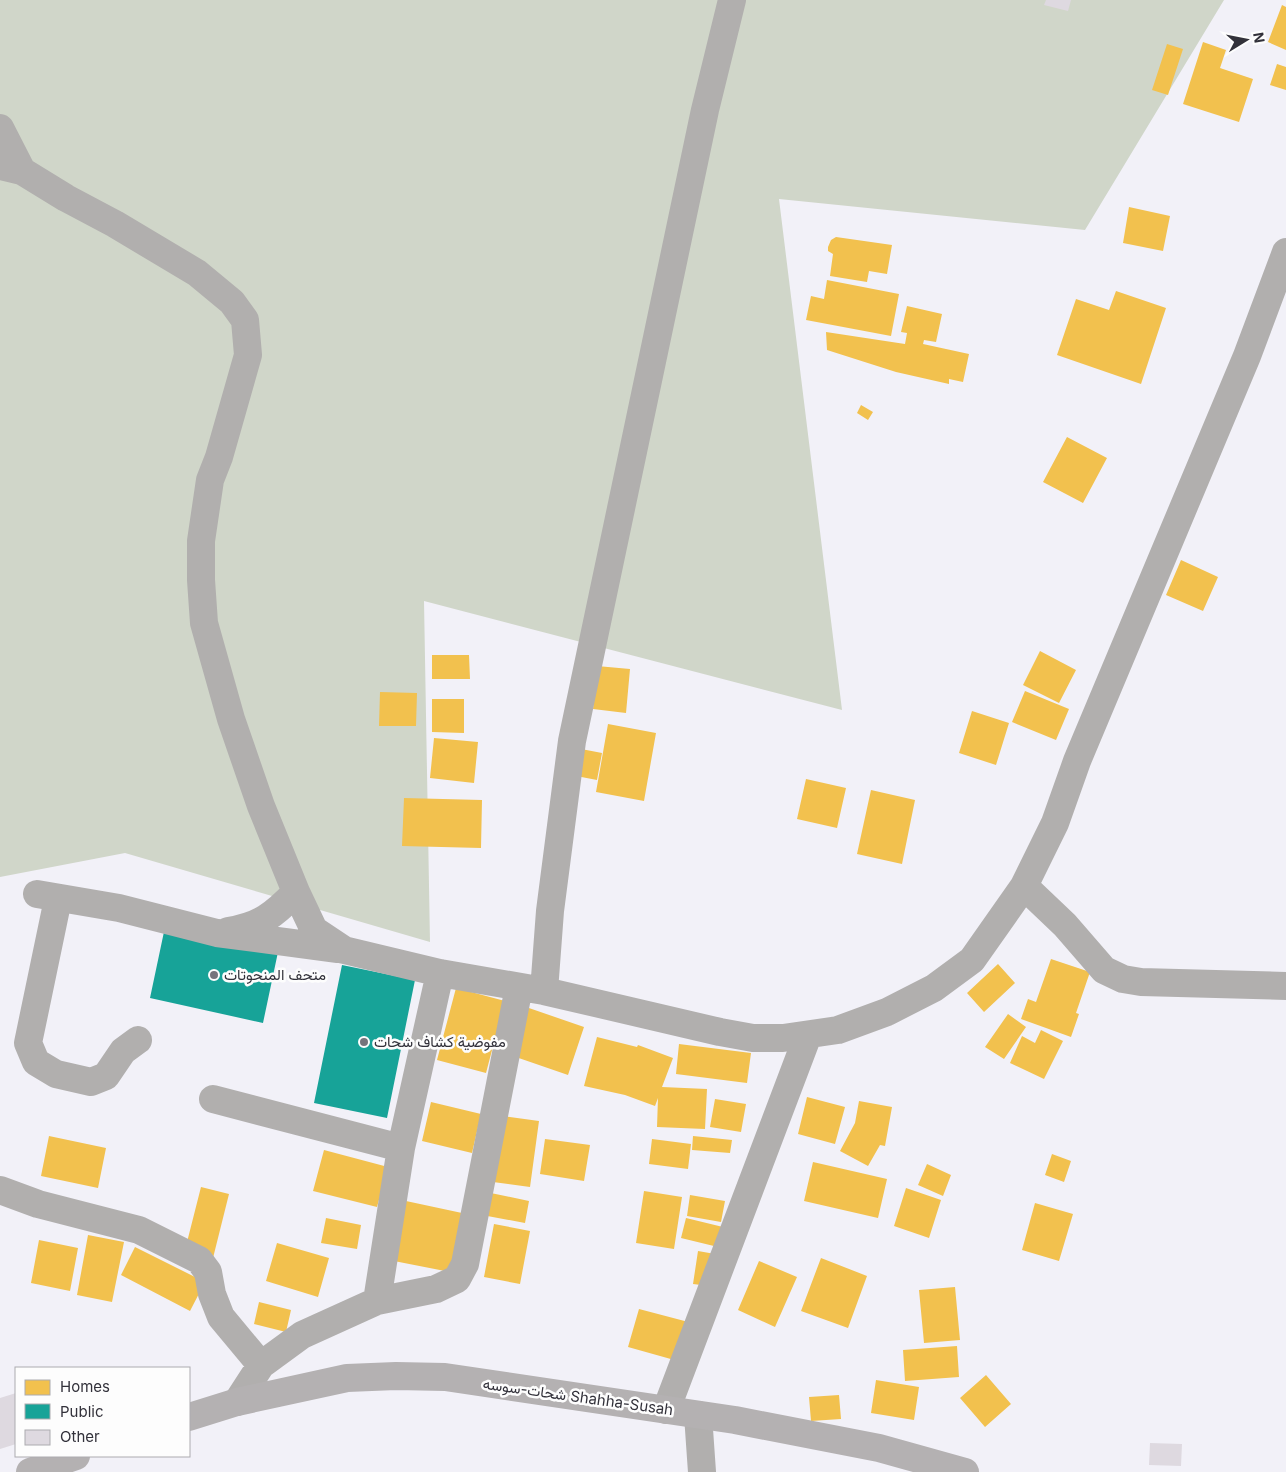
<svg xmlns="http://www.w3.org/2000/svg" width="1286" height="1472" viewBox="0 0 1286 1472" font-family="Inter,Vazirmatn,sans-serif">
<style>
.forest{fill:#d0d6c9}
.homes{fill:#f2c14e}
.public{fill:#17a398}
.building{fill:#ded9e0}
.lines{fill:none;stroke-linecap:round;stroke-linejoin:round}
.minor{stroke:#b1afae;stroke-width:28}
.major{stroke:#b4b1b2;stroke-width:28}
.poi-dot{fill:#75747c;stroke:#fdfdfd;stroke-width:2}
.labels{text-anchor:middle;stroke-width:5;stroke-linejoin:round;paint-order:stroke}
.poi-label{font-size:15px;fill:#32313a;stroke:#fdfdfd;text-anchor:start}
.street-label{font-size:15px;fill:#32313a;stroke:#fdfdfd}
</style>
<rect width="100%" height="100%" fill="#f2f1f8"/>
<!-- forest -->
<path class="forest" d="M0,0H1224L1085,230L779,199L842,710L424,601L430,942L125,853L0,877Z"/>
<!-- homes -->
<path class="homes" d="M1282,5L1286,7V50L1268,42Z
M1203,42L1226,50L1220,68L1253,79L1239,122L1183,104Z
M1167,44L1183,49L1168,95L1152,90Z
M1277,64L1286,67V90L1270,85Z
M1129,207L1170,216L1163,251L1123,243Z
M836,237L892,245L887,274L869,271L867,282L830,276L833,254L828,251V247L831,240Z
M827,280L899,294L891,336L806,320L811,296L824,299Z
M1116,291L1166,308L1141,384L1057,355L1076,299L1109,310Z
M907,306L942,314L936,342L924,340L923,344L969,354L963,382L949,379V384L896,372L827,350L826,332L905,344L907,333L901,332Z
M861,405L873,412L868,420L857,413Z
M1067,437L1107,458L1083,503L1043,482Z
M1181,560L1218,577L1203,611L1166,595Z
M1040,651L1076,670L1059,703L1023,685Z
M432,655H469L470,679H432Z
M597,666L630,669L626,713L593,709Z
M1025,691L1069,709L1056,740L1012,722Z
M380,692L417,693L416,726H379Z
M432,699H464V733L432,732Z
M972,711L1009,723L996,765L959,753Z
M608,724L656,733L644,801L596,792Z
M434,738L478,742L474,783L430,778Z
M576,748L602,753L597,780L571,775Z
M806,779L846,788L837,828L797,819Z
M871,790L915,800L902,864L857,854Z
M404,798L482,800L481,848L402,846Z
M1051,959L1090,972L1076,1013L1079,1014L1071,1037L1021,1019L1028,999L1036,1002Z
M998,964L1015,983L984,1012L967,993Z
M456,988L505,1001L486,1073L437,1060Z
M526,1007L584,1027L568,1075L510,1055Z
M1008,1014L1026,1027L1004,1059L985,1047Z
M1041,1030L1063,1041L1044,1079L1010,1063L1022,1036L1035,1043Z
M597,1037L637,1047L638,1045L673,1058L662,1087L707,1089L705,1129L657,1127L658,1098L655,1106L625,1095L584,1086Z
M679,1044L751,1053L747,1083L676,1074Z
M807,1097L845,1107L835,1144L798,1134Z
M715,1099L746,1104L741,1132L710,1127Z
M859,1101L892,1107L885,1146L880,1145L868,1166L840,1151L855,1123Z
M431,1102L481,1114L472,1153L422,1141Z
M502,1116L539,1121L530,1187L493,1182Z
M49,1136L106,1148L98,1188L41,1176Z
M693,1136L732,1140L730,1153L692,1150Z
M545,1139L590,1145L584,1181L540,1174Z
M652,1139L691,1144L688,1169L649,1164Z
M324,1150L388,1167L377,1207L313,1191Z
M1052,1154L1071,1161L1064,1182L1045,1175Z
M813,1162L887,1179L878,1218L804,1201Z
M927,1164L951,1175L943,1196L918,1185Z
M201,1187L229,1194L213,1258L185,1250Z
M906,1188L941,1200L929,1238L894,1226Z
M644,1191L682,1197L674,1249L636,1243Z
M486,1192L529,1201L525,1223L482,1215Z
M690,1195L725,1201L721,1222L687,1216Z
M406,1201L462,1213L450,1272L394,1261Z
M1035,1203L1073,1214L1059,1261L1022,1250Z
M326,1218L361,1225L357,1249L321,1243Z
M686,1218L723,1227L718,1247L681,1238Z
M494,1224L530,1231L520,1284L484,1277Z
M88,1235L124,1242L112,1302L77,1295Z
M39,1240L78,1248L70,1291L31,1283Z
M277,1243L329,1258L318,1297L266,1281Z
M135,1247L205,1282L190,1311L121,1275Z
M698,1251L715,1254L709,1286L693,1284Z
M821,1258L867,1276L848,1328L801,1311Z
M759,1261L797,1277L775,1327L738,1310Z
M955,1287L960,1340L924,1343L919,1290Z
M259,1302L291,1310L286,1332L254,1324Z
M639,1309L696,1324L685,1363L628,1347Z
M957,1346L959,1377L905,1381L903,1350Z
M986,1375L1011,1404L985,1427L960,1398Z
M876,1380L919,1387L914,1420L871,1413Z
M839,1395L841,1419L811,1421L809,1397Z"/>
<!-- public -->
<path class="public" d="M165,927L278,952L263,1023L150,998Z
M342,965L415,980L387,1118L314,1103Z"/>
<!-- building -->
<path class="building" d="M1046,0H1071L1068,11L1044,5Z
M16,1393V1444L0,1449V1398Z
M1150,1443L1182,1444L1181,1466L1149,1465Z"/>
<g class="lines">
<!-- minor -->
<path class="minor" d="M0,128L22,171
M0,166L22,171L66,198L115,224L197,273L232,302L245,320L248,355L219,457L210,480L201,541V580L204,623L231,719L261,806L296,892L314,930L344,950L440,973L544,991L720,1032L753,1038H783L838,1030L887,1012L934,988L972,960L1024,886L1055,823L1077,761L1247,356L1286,252
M1024,886L1065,925L1104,970L1123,979L1141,982L1286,986
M37,894L119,908L217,933L338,949
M58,899L28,1043L36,1062L56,1074L91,1082L106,1076L123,1051L138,1040
M228,931C260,926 274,915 296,892
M544,991L550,911L572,741L705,110L732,0
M213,1099L401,1148
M0,1190L38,1204L139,1230L199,1260L208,1272L212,1294L221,1317L261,1365
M377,1301L401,1148L440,973
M237,1402L261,1365L302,1335L377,1301L436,1289L457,1279L465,1264L519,987
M666,1410L808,1035
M698,1415L702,1472"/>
<!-- major -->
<path class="major" d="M189,1417L237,1402L347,1378L396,1376L445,1377L735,1420L879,1448L965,1472
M30,1472L76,1456"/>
</g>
<!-- markers -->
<g class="poi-dot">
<circle cx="214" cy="975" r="5"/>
<circle cx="364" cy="1042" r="5"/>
</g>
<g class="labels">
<!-- poi labels -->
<g class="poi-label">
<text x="224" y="980">متحف المنحوتات</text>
<text x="374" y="1047">مفوضية كشاف شحات</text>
</g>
<!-- street labels -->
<g class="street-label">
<text transform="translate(578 1397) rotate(8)" y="5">شحات-سوسه Shahha-Susah</text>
</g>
</g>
<!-- legend -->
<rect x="15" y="1367" width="175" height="90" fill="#fdfdfd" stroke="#acabaf"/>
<rect x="25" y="1380" width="25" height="15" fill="#f2c14e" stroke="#acabaf"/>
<text x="60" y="1392" font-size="15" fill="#32313a">Homes</text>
<rect x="25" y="1404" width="25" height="15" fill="#17a398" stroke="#acabaf"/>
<text x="60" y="1417" font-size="15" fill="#32313a">Public</text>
<rect x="25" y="1430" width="25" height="15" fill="#ded9e0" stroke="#acabaf"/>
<text x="60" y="1442" font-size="15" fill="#32313a">Other</text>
<!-- north arrow -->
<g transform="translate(1246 40) rotate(80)" stroke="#fdfdfd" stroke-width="4" paint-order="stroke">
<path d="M0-4L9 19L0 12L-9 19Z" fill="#32313a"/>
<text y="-8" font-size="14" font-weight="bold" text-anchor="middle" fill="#32313a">N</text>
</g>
</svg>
